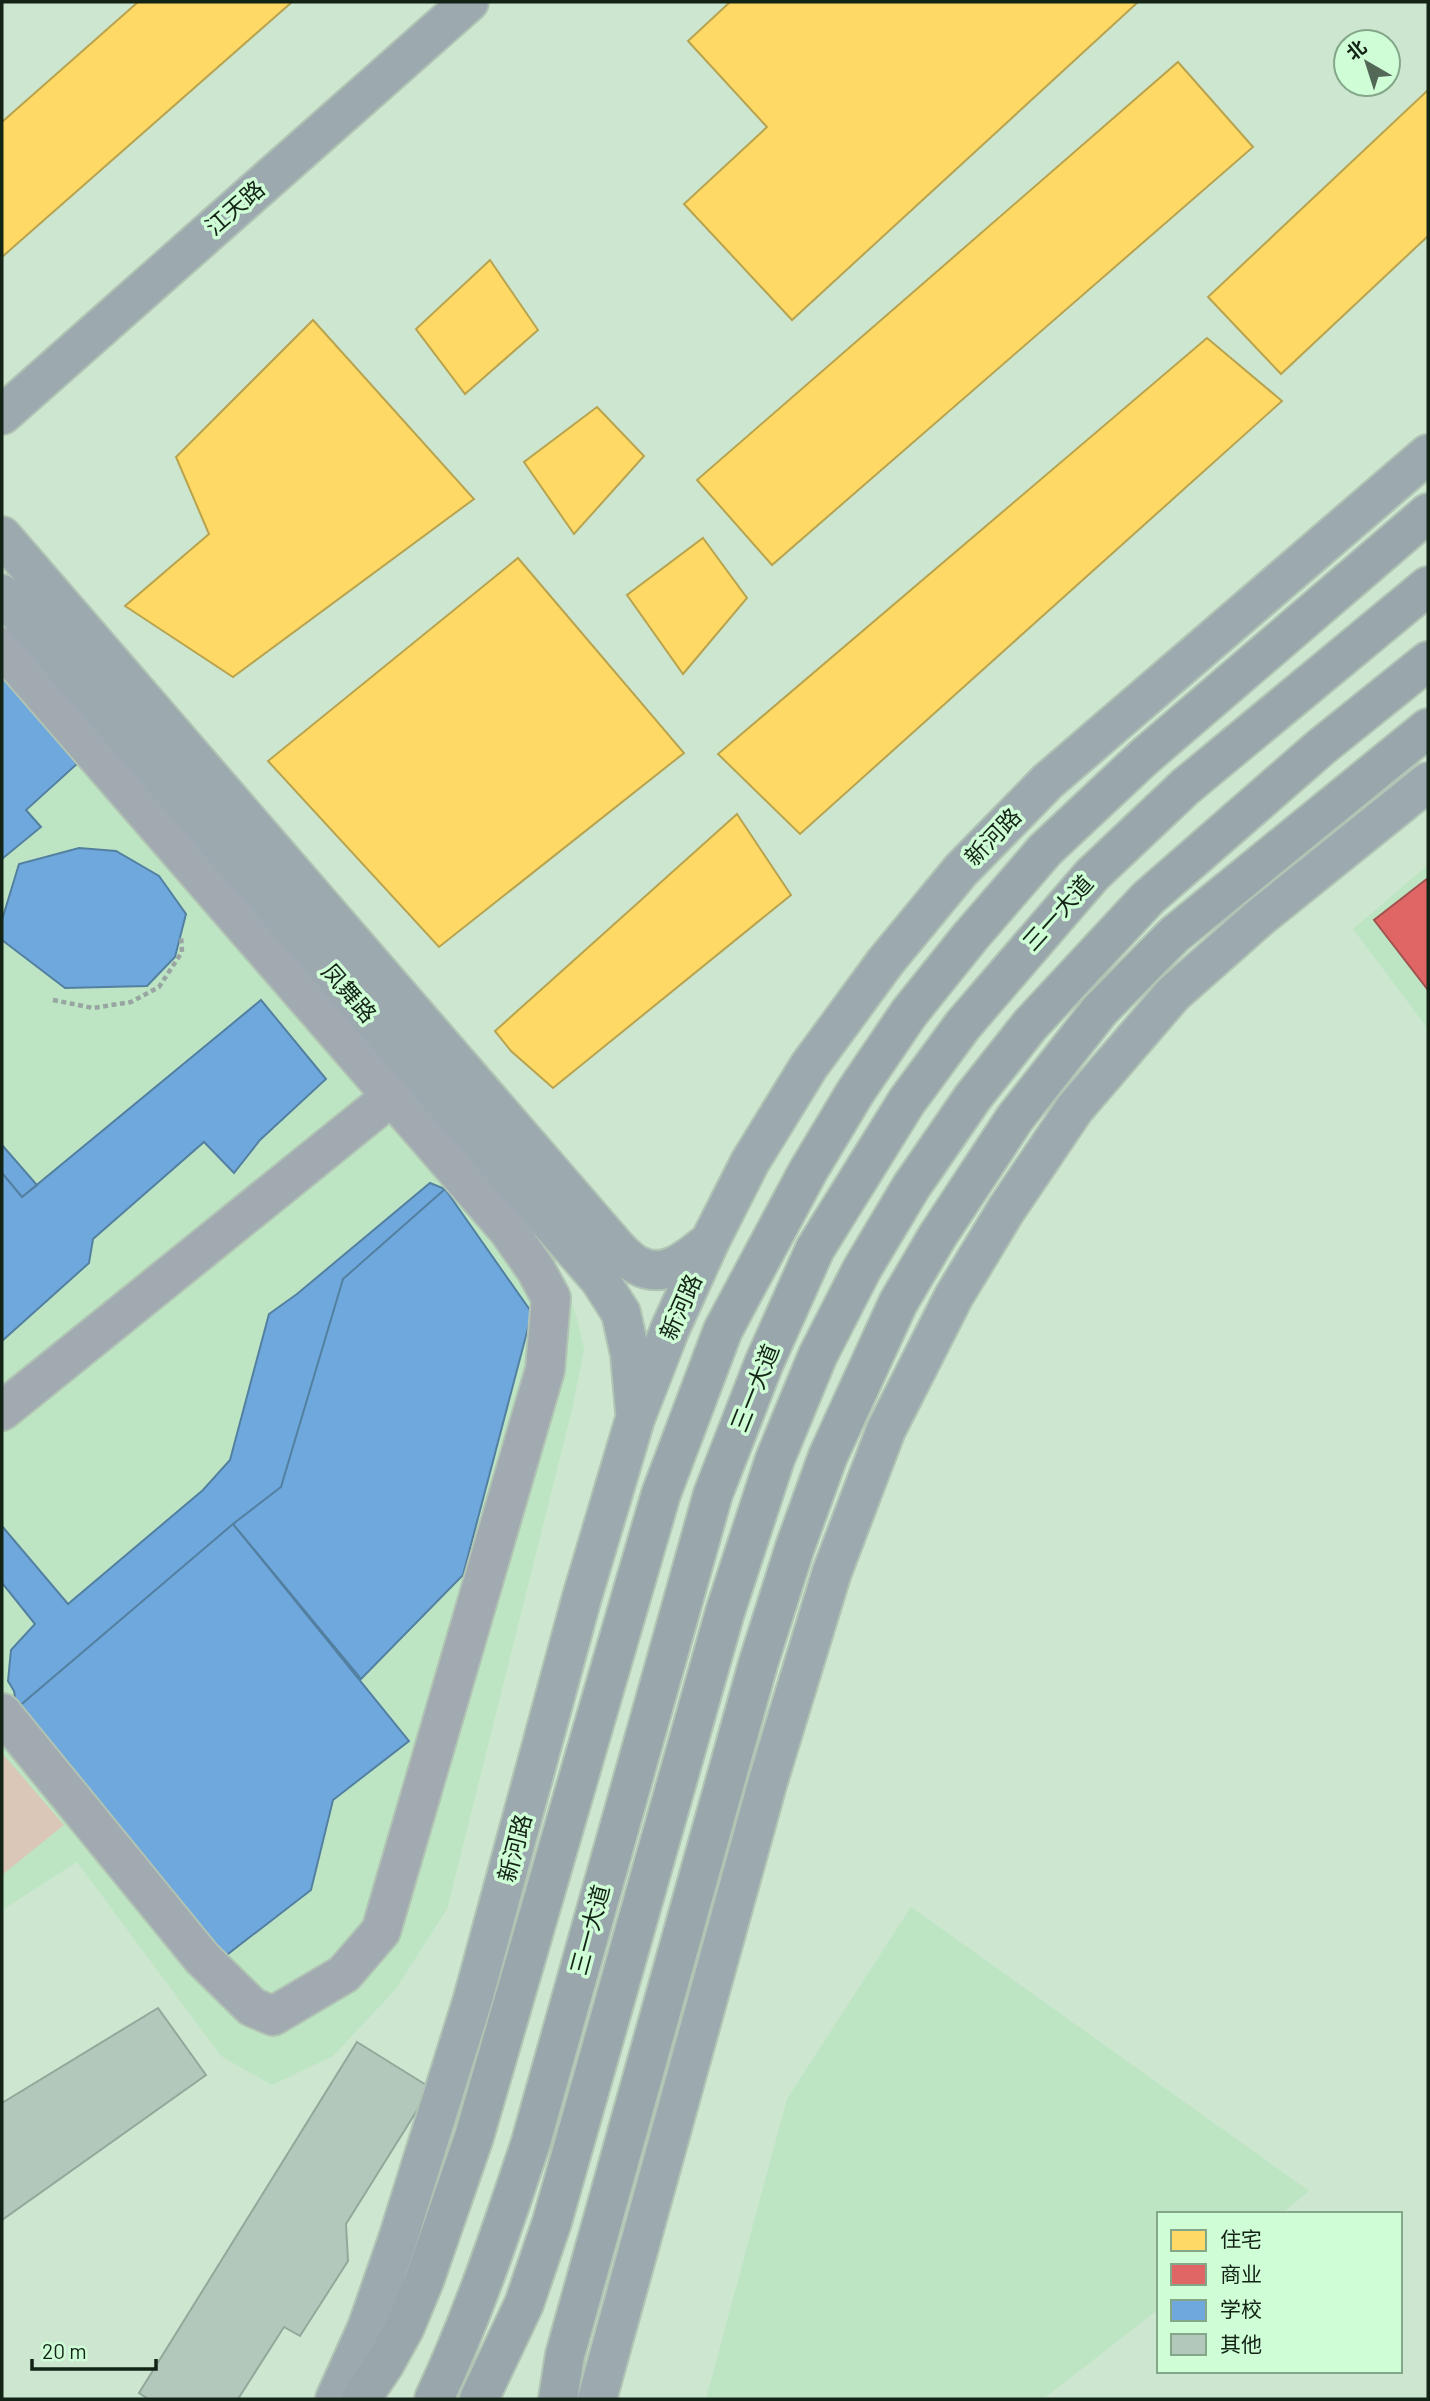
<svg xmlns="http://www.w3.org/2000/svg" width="1430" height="2401" viewBox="0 0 1430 2401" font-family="Barlow,'Noto Sans SC',sans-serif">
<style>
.built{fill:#bde5c3}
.green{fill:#dbc7b8}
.homes{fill:#ffd966;stroke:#b8a34e;stroke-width:2}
.shops{fill:#e06666;stroke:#a2524e;stroke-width:2}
.schools{fill:#6fa8dc;stroke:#5380a1;stroke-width:2}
.building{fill:#b1c8ba;stroke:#92a89b;stroke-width:2}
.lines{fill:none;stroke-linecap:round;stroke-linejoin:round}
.street-casing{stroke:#b1c4b4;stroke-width:42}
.secondary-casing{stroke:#b1c4b4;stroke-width:42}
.highway-casing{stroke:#b1c4b4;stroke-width:42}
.path{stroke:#98a5a2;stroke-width:4.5;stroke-dasharray:5 3.5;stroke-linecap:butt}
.street{stroke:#a1a9b1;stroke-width:38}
.secondary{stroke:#9ca9af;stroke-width:38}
.highway{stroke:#99a6ab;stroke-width:38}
.labels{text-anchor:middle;stroke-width:7;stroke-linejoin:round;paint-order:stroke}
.street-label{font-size:23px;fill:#132416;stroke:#cffdd5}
</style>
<rect width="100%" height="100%" fill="#cce6d0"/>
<!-- built -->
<path class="built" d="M2,642L564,1282L577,1318L584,1350L573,1405L447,1909L395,1990L333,2056L272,2085L221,2056L77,1862L2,1910Z
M1428,865V1029L1353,929Z
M911,1907L1309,2191L1281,2214H1159V2309L1043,2399H706L787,2099Z"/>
<!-- green -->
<path class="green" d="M2,1753L64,1825L2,1875Z"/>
<!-- homes -->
<path class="homes" d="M138,2H292L2,257V122Z
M730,2H1138L792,320L684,204L767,127L688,41Z
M1178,62L1253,147L772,565L697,480Z
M1428,90V236L1281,374L1208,297Z
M490,260L538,330L465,394L416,329Z
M313,320L474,499L233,677L125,606L209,534L176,457Z
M1207,338L1282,401L800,834L718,754Z
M597,407L644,456L574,534L524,462Z
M703,538L747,598L683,674L627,595Z
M518,558L684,753L439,947L268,761Z
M737,814L791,895L553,1088L511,1051L495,1031Z"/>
<!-- shops -->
<path class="shops" d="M1428,878V990L1374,920Z"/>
<!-- schools -->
<path class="schools" d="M2,664L78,763L26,810L41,827L2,859Z
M79,848L116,851L159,876L186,914L175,957L147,986L65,988L2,940V920L19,864Z
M261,1000L326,1079L260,1140L234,1173L204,1142L93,1239L89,1263L2,1341V1173L22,1197Z
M2,1145L37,1185L22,1197L2,1173Z
M430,1183L445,1189L343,1279L281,1487L233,1524L17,1708L14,1691L8,1681L11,1650L35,1624L2,1583V1526L68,1604L203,1490L230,1460L269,1314L297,1294Z
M445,1189L532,1313L463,1575L361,1679L233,1524L281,1487L343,1279Z
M233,1524L409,1741L333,1800L311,1890L224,1957L17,1708Z"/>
<!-- building -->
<path class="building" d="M158,2008L206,2075L2,2220V2103Z
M357,2042L431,2088L346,2224L348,2261L300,2336L284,2327L238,2399H148L139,2393Z"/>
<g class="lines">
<defs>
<path id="street" d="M2,647L508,1230L536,1270L551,1298L545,1370L381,1931L344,1974L273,2016L252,2007L202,1958L2,1713
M2,1411L392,1096"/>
<path id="secondary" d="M2,415L469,2
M2,536L616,1247C622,1253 629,1261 637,1265C665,1281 690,1257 710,1241
M2,594L600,1280L621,1313L630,1354L635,1411
M335,2399L367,2328L397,2242L473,1999L582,1597L635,1419L670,1329L710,1241L750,1162L809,1066L886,961L961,870L1048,781L1428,454
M597,2399L768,1781L832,1572L886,1430L954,1296L1006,1210L1075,1108L1173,994L1259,918L1428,782"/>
<path id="highway" d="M361,2399L384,2365L405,2327L424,2281L474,2137L661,1494L723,1330L808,1171L856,1091L909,1013L970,937L1045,850L1143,758L1428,513
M434,2399C473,2316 502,2229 531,2142L713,1494L764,1363L815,1249L907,1101L963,1025L1092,875L1185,787L1428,586
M479,2399L524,2304L552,2222L725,1612L775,1459L818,1355L862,1269L911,1187L973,1097L1030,1025L1148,898L1321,747L1428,661
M558,2399L565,2355L758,1664L795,1547L828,1456L898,1303L938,1235L1015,1118L1100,1010L1174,935L1428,728"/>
</defs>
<!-- street casing -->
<use href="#street" class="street-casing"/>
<!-- secondary casing -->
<use href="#secondary" class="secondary-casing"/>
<!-- highway casing -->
<use href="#highway" class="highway-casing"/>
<!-- path -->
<path class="path" d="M53,1000L93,1008L131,1002L159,987L182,952L181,935"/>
<!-- street -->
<use href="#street" class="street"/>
<!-- secondary -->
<use href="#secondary" class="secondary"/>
<!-- highway -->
<use href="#highway" class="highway"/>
</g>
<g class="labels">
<!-- street labels -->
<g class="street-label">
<text transform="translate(235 208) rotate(-41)" y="8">江天路</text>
<text transform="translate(993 837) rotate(-46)" y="8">新河路</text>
<text transform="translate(1058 913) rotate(-48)" y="8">三一大道</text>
<text transform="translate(349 993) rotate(49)" y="8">凤舞路</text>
<text transform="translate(681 1307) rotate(-66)" y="8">新河路</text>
<text transform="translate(755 1388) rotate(-68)" y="8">三一大道</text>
<text transform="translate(515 1848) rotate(-75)" y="8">新河路</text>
<text transform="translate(590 1930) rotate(-75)" y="8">三一大道</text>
</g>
</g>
<!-- border -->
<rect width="1430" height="2401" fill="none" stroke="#132416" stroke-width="7"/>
<!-- legend -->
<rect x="1157" y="2212" width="245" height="161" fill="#cffdd5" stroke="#84a689" stroke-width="2"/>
<rect x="1171" y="2230" width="35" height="21" fill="#ffd966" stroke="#84a689" stroke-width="2"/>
<text x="1220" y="2247" font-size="21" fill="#132416">住宅</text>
<rect x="1171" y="2264" width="35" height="21" fill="#e06666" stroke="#84a689" stroke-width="2"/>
<text x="1220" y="2282" font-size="21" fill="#132416">商业</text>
<rect x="1171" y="2300" width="35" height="21" fill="#6fa8dc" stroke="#84a689" stroke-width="2"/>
<text x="1220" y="2317" font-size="21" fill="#132416">学校</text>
<rect x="1171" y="2334" width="35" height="21" fill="#b1c8ba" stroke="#84a689" stroke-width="2"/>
<text x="1220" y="2352" font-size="21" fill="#132416">其他</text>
<!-- north arrow -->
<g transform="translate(1367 63) rotate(321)"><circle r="33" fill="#cffdd5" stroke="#84a689" stroke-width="2"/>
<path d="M0-5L12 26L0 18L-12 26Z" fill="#546857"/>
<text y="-10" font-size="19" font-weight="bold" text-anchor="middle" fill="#132416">北</text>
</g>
<!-- scale -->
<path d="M32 2359v10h124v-10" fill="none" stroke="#132416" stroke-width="3.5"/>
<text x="42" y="2359" font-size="21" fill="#132416" stroke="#cffdd5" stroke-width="5" paint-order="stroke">20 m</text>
</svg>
